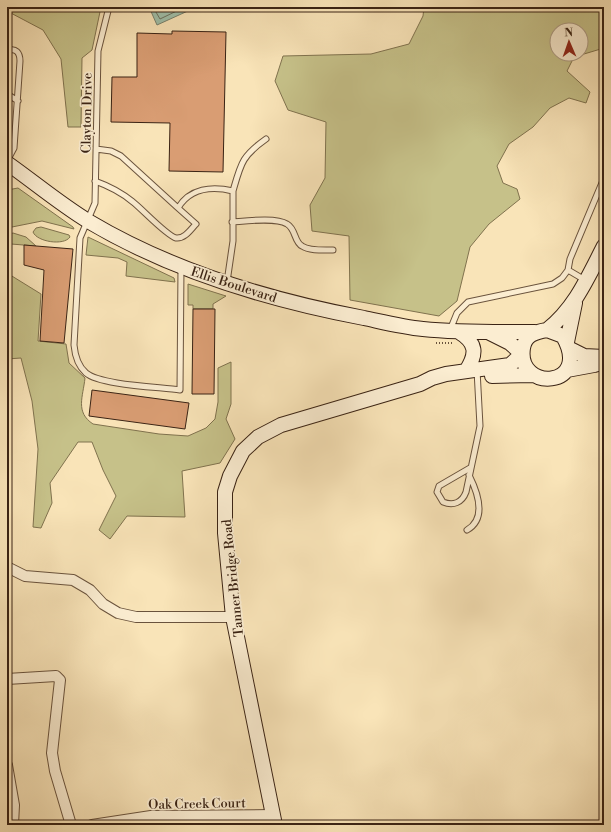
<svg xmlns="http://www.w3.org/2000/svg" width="611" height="832" viewBox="0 0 611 832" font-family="'Libre Bodoni',serif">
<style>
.green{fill:#c6c189;stroke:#80724e;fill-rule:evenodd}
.water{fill:#9fbfa9;stroke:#77816d}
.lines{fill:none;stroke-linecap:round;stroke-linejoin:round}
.shore{stroke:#6c715e;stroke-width:1}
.building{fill:#d99d73;stroke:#3a2314}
.lane-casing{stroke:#6a533d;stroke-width:7}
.street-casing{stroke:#6a533d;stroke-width:12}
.secondary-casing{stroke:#3a2314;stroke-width:16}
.path{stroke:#3a2314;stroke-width:1.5;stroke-dasharray:1 2;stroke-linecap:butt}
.lane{stroke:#fbedd1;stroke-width:5}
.street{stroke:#fbedd1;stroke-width:10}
.secondary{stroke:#fbedd1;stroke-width:14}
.labels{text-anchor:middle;stroke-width:3.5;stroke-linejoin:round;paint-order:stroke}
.street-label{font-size:13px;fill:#3a2314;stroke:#fbedd1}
</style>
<rect width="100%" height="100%" fill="#f9e4b8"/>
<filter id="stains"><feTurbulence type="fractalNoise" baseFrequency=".005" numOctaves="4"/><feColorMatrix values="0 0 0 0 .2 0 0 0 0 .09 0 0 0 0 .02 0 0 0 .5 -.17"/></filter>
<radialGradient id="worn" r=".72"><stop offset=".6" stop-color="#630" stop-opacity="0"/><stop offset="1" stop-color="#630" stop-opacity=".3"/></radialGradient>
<!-- green -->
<path class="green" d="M7,7H101L92,50L82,58L81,127H68L61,59L43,30L7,11Z
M424,7H604V48L574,57L567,71L590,92L586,103L569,98L550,108L533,127L509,144L497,166L503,183L517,189L520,199L489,224L470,247L457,301L439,316L350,300L349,236L312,231L310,205L325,178L326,122L288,110L275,81L283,56L371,54L409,44L423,16ZM557,30H581V54H557Z
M18,188L73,227L74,229L42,221L7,228V190Z
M41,227L69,235L70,237C64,246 37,242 33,232L36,228Z
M13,233L26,237L36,246L11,244L10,246H7V235Z
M88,237L174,278L175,282L126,276L127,262L118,258L86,255Z
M7,273L41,294L38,341L66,344L69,363L85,378C83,397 75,412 93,424L159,434L188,436L206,428L215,419L218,402V368L231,362V404L226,419L235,439L220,463L182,471L185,517L127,516L110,539L99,530L116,496L103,470L92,442H78L50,483L52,503L41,528L33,527L38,449L32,401L21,358L7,359Z
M188,284L226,296L213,304V309H193V305H188Z"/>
<!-- water -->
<path class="water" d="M149,7H189L190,10L157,25Z"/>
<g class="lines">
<!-- shore -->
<path class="shore" d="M153,7L160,19L185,7"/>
</g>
<!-- building -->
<path class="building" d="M172,31L226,32L223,172L169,171L170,123L111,122L112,77H137V33L172,34Z
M24,245L73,249L64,343L40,341L44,270L24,265Z
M193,309H215L214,394H192Z
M92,390L189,403L185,429L89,416Z"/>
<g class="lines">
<defs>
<path id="lane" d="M109,7L98,51L95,203L80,238L74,345C75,356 78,366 86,373C100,385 159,387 180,390L181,267
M7,51C16,47 20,53 20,61L14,148L7,161
M7,94L18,101
M96,149L111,151L121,156L178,208C190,188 212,186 233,191V241L227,282
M95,181C109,186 121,192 133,202C142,209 167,236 176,238C185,239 191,229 196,224L178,208
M233,191C241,163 242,156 266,139
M232,222C246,221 276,217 287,224C296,229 294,242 302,246C309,251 324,250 333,250
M585,280L568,270L570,259L604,178
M450,330L457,313L468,302L553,284L562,278L568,270
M470,468L439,486L437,492L443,502C453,506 462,503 466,492L480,426L477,370
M467,530C488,518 477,491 469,475"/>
<path id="street" d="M7,567L25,576L73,580L90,590L103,604L118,613L136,617H233
M7,679L56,676L60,680L52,753L55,771L71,825
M7,765L14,805L13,825
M92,825L151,816L273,815"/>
<path id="secondary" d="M7,163C34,182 60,204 88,221C172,271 268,300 364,318C383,322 403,327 423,329C460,333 498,332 535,332
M547,330L563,336C593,389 516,392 523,348C525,335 535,332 547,330Z
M547,330C575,308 588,277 604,246
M459,332C477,343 477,354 466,371
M490,333L510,343L522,354
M567,342L575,303
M570,349L584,356L604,357
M567,370L594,365L604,362
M492,376L533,375
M275,825L233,617L225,533V492L230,476L243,451L258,437L281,425L420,384L432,378L446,374L510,365L522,354"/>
</defs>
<!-- lane casing -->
<use href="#lane" class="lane-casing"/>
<!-- street casing -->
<use href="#street" class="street-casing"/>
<!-- secondary casing -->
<use href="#secondary" class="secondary-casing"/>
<!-- path -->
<path class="path" d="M7,63L12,64
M436,343H454"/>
<!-- lane -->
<use href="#lane" class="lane"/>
<!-- street -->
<use href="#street" class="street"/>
<!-- secondary -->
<use href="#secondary" class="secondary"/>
</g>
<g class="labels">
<!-- street labels -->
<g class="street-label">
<text transform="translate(86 113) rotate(-89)" y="5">Clayton Drive</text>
<text transform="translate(234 284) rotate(18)" y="5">Ellis Boulevard</text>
<text transform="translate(232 578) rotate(-96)" y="5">Tanner Bridge Road</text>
<text transform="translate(197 803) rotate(-1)" y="5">Oak Creek Court</text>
</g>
</g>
<!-- margin -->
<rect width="611" height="832" fill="none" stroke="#f9e4b8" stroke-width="24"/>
<rect x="8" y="8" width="595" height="816" fill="none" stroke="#3a2314" stroke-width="2"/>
<rect x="12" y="12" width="587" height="808" fill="none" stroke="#3a2314"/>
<!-- north arrow -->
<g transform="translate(569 42) rotate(358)"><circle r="19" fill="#fbedd1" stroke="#ae9c85"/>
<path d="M0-3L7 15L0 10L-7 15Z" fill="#8f2418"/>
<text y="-6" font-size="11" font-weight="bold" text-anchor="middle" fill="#3a2314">N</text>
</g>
<rect width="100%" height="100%" filter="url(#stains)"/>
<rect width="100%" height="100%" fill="url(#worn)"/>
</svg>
